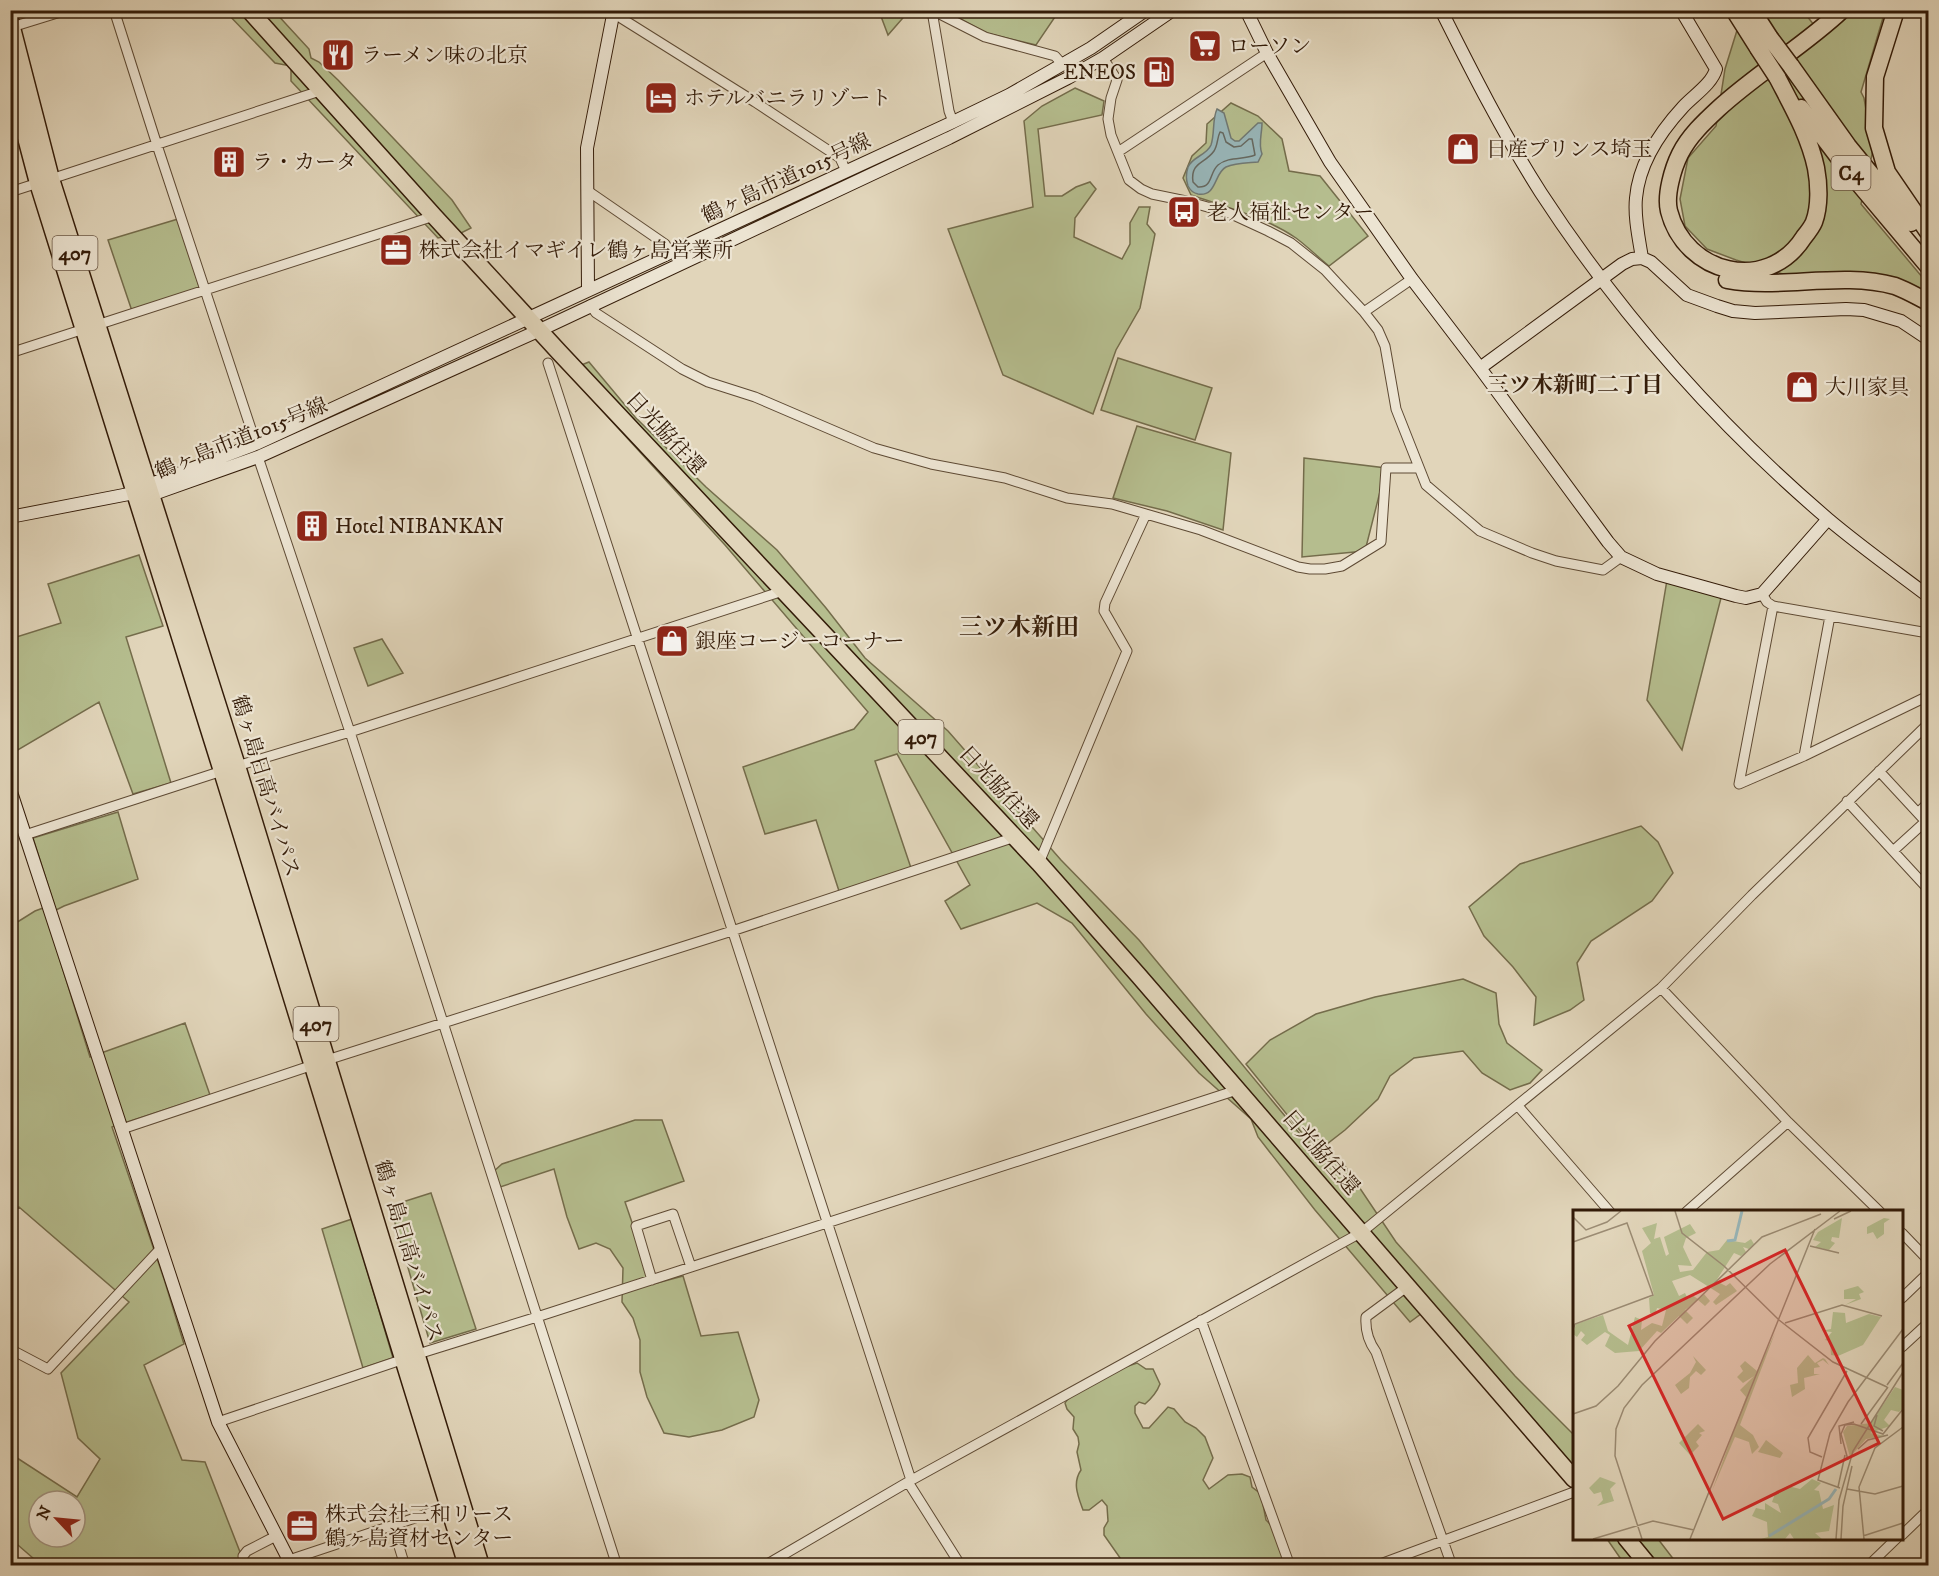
<svg xmlns="http://www.w3.org/2000/svg" width="1939" height="1576" viewBox="0 0 1939 1576" font-family="'IM FELL DW Pica','Noto Serif JP',serif">
<style>
.green{fill:#b5bd8e;stroke:#746c4b;stroke-width:1.5;fill-rule:evenodd}
.water{fill:#98b6b9;stroke:#707872;stroke-width:1.5}
.lines{fill:none;stroke-linecap:round;stroke-linejoin:round}
.shore{stroke:#666860;stroke-width:1.5}
.street-casing{stroke:#5e4a34;stroke-width:11}
.secondary-casing{stroke:#331b08;stroke-width:14}
.highway-casing{stroke:#331b08;stroke-width:19}
.street{stroke:#ece4d2;stroke-width:9}
.secondary{stroke:#ece4d2;stroke-width:12}
.highway{stroke:#e1d5ba;stroke-width:16}
.highway-bridge-casing{stroke:#331b08;stroke-width:19;stroke-linecap:butt}
.highway-bridge{stroke:#e1d5ba;stroke-width:16}
.labels{text-anchor:middle;stroke-width:4.5;stroke-linejoin:round;paint-order:stroke}
.shield{fill:#ece4d2;stroke:#6a5745;stroke-width:1.5}
.shield-label{font-size:20px;font-weight:bold;fill:#331b08}
.poi-label{font-size:21px;fill:#331b08;stroke:#ece4d2;text-anchor:start}
.street-label{font-size:21px;fill:#331b08;stroke:#ece4d2}
.neighbourhood-label{font-size:22px;font-weight:bold;fill:#331b08;stroke:#ece4d2}
.quarter-label{font-size:24px;font-weight:bold;fill:#331b08;stroke:#ece4d2}
.inset-river{fill:none;stroke:#98b6b9;stroke-width:3}
.inset-road{fill:none;stroke:#9b8b73;stroke-width:1.5}
.view{fill:#d62828;fill-opacity:0.15;stroke:#d62828;stroke-width:3}
.inset-edge{fill:none;stroke:#331b08;stroke-width:3}
</style>
<rect width="100%" height="100%" fill="#e1d5ba"/>
<filter id="stains"><feTurbulence type="fractalNoise" baseFrequency=".00333" numOctaves="4"/><feColorMatrix values="0 0 0 0 .2 0 0 0 0 .09 0 0 0 0 .02 0 0 0 .5 -.17"/></filter>
<radialGradient id="worn" r=".72"><stop offset=".6" stop-color="#630" stop-opacity="0"/><stop offset="1" stop-color="#630" stop-opacity=".3"/></radialGradient>
<!-- green -->
<path class="green" d="M225,11H274L309,49L311,58L319,62L338,80L452,200L471,228L461,233L438,238L291,81V66L275,63Z
M879,11V10L909,11L888,35Z
M946,11H1059L1036,45L986,33Z
M1743,11H1803L1821,34L1853,11H1885L1861,92L1864,98L1873,150L1861,204L1928,284V294L1894,278L1856,272L1786,275L1736,260L1707,249L1685,226L1680,199L1688,158L1716,126L1725,69Z
M1075,88L1104,101L1102,115L1038,129L1045,196H1062L1076,187L1090,182L1096,189L1075,218L1074,237L1122,259L1130,244V223L1139,207H1150L1147,224L1155,234L1140,308L1116,350L1093,414L1003,375L948,229L1033,207L1024,121L1042,106Z
M1231,103L1258,116L1282,139L1289,171L1320,176L1368,236L1329,266C1318,257 1308,247 1296,238C1265,217 1226,207 1191,195L1183,178L1192,156L1206,143L1207,124Z
M178,219L200,289L132,311L108,240Z
M1118,358L1212,388L1195,440L1101,410Z
M589,362L635,417L706,487L777,550L826,608L865,658L948,731L1061,860L1139,940L1304,1139L1343,1163L1396,1242L1515,1376L1574,1435V1486L1562,1477L1425,1311L1410,1322L1315,1210L1258,1137L1251,1119L1199,1073L1146,1014L1072,923L1037,903L961,929L945,901L970,885L897,754L875,761L911,868L839,891L816,820L765,834L743,767L854,729L868,712L725,545L566,371Z
M1137,426L1231,453L1223,530L1167,511L1113,498Z
M1304,458L1386,468L1365,551L1302,557Z
M139,555L163,626L126,637L171,783L133,794L99,702L11,754V676L16,674L11,654L10,639L61,623L48,584Z
M1667,580L1721,598L1682,750L1647,700Z
M382,639L403,673L368,686L354,648Z
M118,812L138,879L64,906L46,915L90,1057L185,1023L210,1095L112,1127L164,1279L184,1344L144,1365L182,1460L205,1462L240,1552L241,1565H41L11,1539V1454L77,1497L100,1459L78,1438L61,1373L129,1302L19,1207L11,1216L10,988H12L11,926L35,911L54,904L33,838ZM39,1501H75V1537H39Z
M1641,826L1658,842L1673,873L1652,901L1591,941L1577,963L1584,1000L1570,1010L1534,1025L1536,997L1513,967L1484,936L1469,907L1520,864Z
M1463,979L1496,993L1499,1024L1507,1043L1542,1070L1530,1083L1510,1090L1482,1073L1463,1051L1414,1058L1390,1076L1378,1099L1345,1130L1323,1147L1306,1138L1246,1064L1270,1040L1316,1014L1375,997Z
M635,1120H662L684,1181L625,1202L653,1284L683,1276L701,1336L738,1332L759,1400L754,1417L722,1430L689,1437L664,1433L647,1397L640,1372V1340L633,1318L622,1302L623,1268L610,1249L596,1243L579,1249L567,1217L554,1169L497,1188L493,1172L502,1164Z
M431,1193L476,1329L430,1343L390,1206Z
M352,1219L393,1358L363,1368L322,1229Z
M1137,1363L1146,1369H1153L1160,1384C1157,1392 1152,1398 1145,1404L1139,1402L1135,1406V1413L1143,1428H1149L1168,1407L1174,1409L1185,1422L1196,1428L1205,1437L1213,1458L1203,1480L1209,1489L1228,1475L1242,1474L1250,1477L1252,1487L1261,1494L1266,1520C1277,1530 1283,1551 1284,1565H1125L1104,1535V1528L1108,1521L1107,1506L1102,1500L1089,1510H1083C1078,1496 1072,1483 1081,1470L1077,1452L1079,1444L1078,1437L1073,1429L1074,1417L1067,1409L1065,1403C1073,1389 1121,1368 1137,1363Z
M1607,1539H1658L1678,1565H1625Z"/>
<!-- water -->
<path class="water" d="M1217,109L1224,113L1231,138L1235,141H1239L1258,123H1262C1262,134 1258,144 1262,154L1258,162C1248,163 1235,163 1226,167C1214,173 1217,197 1198,194C1193,193 1190,190 1188,186C1186,180 1186,173 1188,167C1192,157 1207,155 1211,145C1215,133 1212,120 1217,109Z"/>
<g class="lines">
<!-- shore -->
<path class="shore" d="M1220,132L1223,133L1226,142L1234,147L1241,146L1249,139H1252L1255,155C1244,160 1229,156 1218,165C1209,173 1213,188 1198,187L1193,182C1190,162 1205,164 1214,151C1218,145 1217,138 1220,132Z"/>
<defs>
<path id="street" d="M114,10L157,145L256,444
M932,10L985,37L1055,56L1062,64
M932,11L949,111L953,122
M613,13L755,102L840,158L846,171
M12,27L67,10
M1103,58L1117,80L1111,98L1108,119L1111,135L1129,180L1141,189L1152,194L1186,201L1229,213L1268,231L1291,243L1325,270L1364,312L1378,330L1385,346L1396,409L1426,485L1480,531L1532,553L1556,561L1603,570L1621,557
M1118,152L1267,53
M51,179L323,90
M588,191L665,244L670,253
M10,192L38,183
M590,305L596,313L682,369L708,382L755,397L874,448L931,464L1005,478L1067,498L1112,504L1146,514L1105,603L1104,611L1127,651L1039,863
M1364,312L1412,279
M97,325L434,216
M10,353L84,329
M548,363L911,1480
M258,457L350,732L617,1566
M1146,514L1201,530L1298,567L1310,569H1325L1342,566L1381,542L1386,468H1417
M1762,594L1767,602L1773,606L1928,633
M1804,756L1830,616
M237,766L350,732L783,591
M1879,771L1928,824
M1928,777V778
M1739,784L1804,756L1928,696
M1739,784L1773,606
M1847,801L1928,889
M1918,813L1928,803
M25,835L222,771
M1893,851L1926,821
M1661,988L1788,1122L1880,1212
M327,1060L732,931L1015,837
M1518,1106L1610,1212
M122,1129L313,1065
M1686,1212L1788,1122
M1902,1233L1928,1260
M652,1280L636,1226L673,1214L691,1267
M1408,1286L1366,1317C1365,1331 1368,1341 1376,1352L1452,1566
M1902,1298L1928,1273
M1201,1320L1290,1566
M1902,1347L1928,1323
M10,1349L48,1369L161,1248
M418,1354L537,1317L1237,1090
M218,1422L404,1359
M908,1482L961,1566
M393,1527L405,1566
M1902,1535L1928,1510
M289,1560L448,1507
M244,1566L243,1556L247,1551L276,1536
M764,1566L908,1482L1362,1232L1661,988L1752,895L1928,724
M1375,1566L1574,1492
M1868,1566L1897,1538"/>
<path id="secondary" d="M1246,10L1267,53L1330,162L1412,279L1480,368L1608,542L1621,557L1657,574L1736,596L1746,598L1762,594L1828,519
M1441,10C1472,72 1504,135 1541,193C1620,314 1718,425 1828,519C1860,546 1895,571 1928,596
M1681,10L1716,69C1712,84 1693,96 1683,107C1660,132 1639,163 1636,198C1634,217 1639,239 1642,258L1651,262L1687,295L1717,306L1733,311L1755,313L1846,309L1864,310L1901,321L1928,339
M588,290L587,148L614,10
M1480,368L1622,264L1632,259L1642,258
M143,487L256,444L953,122L1009,95L1091,48L1146,10
M10,517L134,493L151,495L258,457L540,330L949,138L1068,78L1103,58L1173,10
M10,789L218,1422L292,1566"/>
<path id="highway" d="M249,10L434,216L559,352L1039,863L1139,976L1574,1479
M1734,10L1758,48
M1752,10L1770,38
M1896,10L1875,77L1874,128L1887,172L1928,232
M10,20L51,179L237,766L481,1566
M1791,66L1848,146L1911,223
M10,77L38,183L222,771L467,1566
M1777,77C1792,106 1809,135 1816,168C1819,184 1820,206 1814,222C1812,227 1808,232 1804,237C1767,295 1685,274 1669,211C1665,195 1673,168 1680,154C1689,136 1704,122 1718,109C1757,73 1804,46 1842,10
M1801,108L1855,179L1928,266
M1727,280C1782,290 1840,271 1895,286C1906,290 1918,297 1928,302
M1626,1538L1649,1566"/>
</defs>
<!-- street casing -->
<use href="#street" class="street-casing"/>
<!-- secondary casing -->
<use href="#secondary" class="secondary-casing"/>
<!-- highway casing -->
<use href="#highway" class="highway-casing"/>
<!-- street -->
<use href="#street" class="street"/>
<!-- secondary -->
<use href="#secondary" class="secondary"/>
<!-- highway -->
<use href="#highway" class="highway"/>
<defs>
<path id="highway-bridge" d="M1770,38L1791,66
M1758,48L1777,77"/>
</defs>
<!-- highway-bridge casing -->
<use href="#highway-bridge" class="highway-bridge-casing"/>
<!-- highway-bridge -->
<use href="#highway-bridge" class="highway-bridge"/>
</g>
<!-- icons -->
<defs>
<symbol id="supermarket-square" viewBox="-11 -11 22 22"><rect x="-9" y="-9" width="18" height="18" rx="4" fill="#8f2418" stroke="#ece4d2"/><path d="M-6-5.5h2.5l.6 2H6L4.5 2H-2.5L-4.4-4H-6ZM-1.5 3.2a1.3 1.3 0 1 0 .1 0ZM3 3.2a1.3 1.3 0 1 0 .1 0Z" fill="#fff"/></symbol>
<symbol id="restaurant-square" viewBox="-11 -11 22 22"><rect x="-9" y="-9" width="18" height="18" rx="4" fill="#8f2418" stroke="#ece4d2"/><path d="M-5-6h1v4h1v-4h1v4h1v-4h1v5L-1.5 .5V6h-2V.5L-5-1ZM5-6V6H3V1.5H1.5Q1.5-4 5-6Z" fill="#fff"/></symbol>
<symbol id="fuel-square" viewBox="-11 -11 22 22"><rect x="-9" y="-9" width="18" height="18" rx="4" fill="#8f2418" stroke="#ece4d2"/><path d="M-5.5-6h7V0h2V4h1.3V-2.5L3-4.5l.8-.8L6-3V5H2.5V1h-1V6h-7ZM-4.2-4.7v3.2H.2V-4.7Z" fill="#fff"/></symbol>
<symbol id="hotel-square" viewBox="-11 -11 22 22"><rect x="-9" y="-9" width="18" height="18" rx="4" fill="#8f2418" stroke="#ece4d2"/><path d="M-6-4.5h1.5V1H6V5H4.5V3h-9V5H-6ZM-4 0a1.8 1.8 0 1 1 3.6 0ZM.5 0V-2.5h3Q6-2.5 6 0Z" fill="#fff"/></symbol>
<symbol id="shop-square" viewBox="-11 -11 22 22"><rect x="-9" y="-9" width="18" height="18" rx="4" fill="#8f2418" stroke="#ece4d2"/><path d="M-5-2.5h2.3a2.7 3.5 0 0 1 5.4 0H5L5.5 6h-11ZM-1.5-2.5h3a1.5 2.3 0 0 0-3 0Z" fill="#fff"/></symbol>
<symbol id="building-square" viewBox="-11 -11 22 22"><rect x="-9" y="-9" width="18" height="18" rx="4" fill="#8f2418" stroke="#ece4d2"/><path d="M-4-6H4V6H1V3H-1V6H-4ZM-2.5-4.3h1.7v1.8h-1.7ZM.8-4.3h1.7v1.8H.8ZM-2.5-1h1.7V.8h-1.7ZM.8-1h1.7V.8H.8Z" fill="#fff"/></symbol>
<symbol id="bus-square" viewBox="-11 -11 22 22"><rect x="-9" y="-9" width="18" height="18" rx="4" fill="#8f2418" stroke="#ece4d2"/><path d="M-5-6H5V4H4V6H2V4H-2V6H-4V4H-5ZM-3.5-4V0h7V-4ZM-3.5 1.2v1.5H-2V1.2ZM2 1.2v1.5H3.5V1.2Z" fill="#fff"/></symbol>
<symbol id="office-square" viewBox="-11 -11 22 22"><rect x="-9" y="-9" width="18" height="18" rx="4" fill="#8f2418" stroke="#ece4d2"/><path d="M-6-3h4V-5.5h4V-3h4V5H-6ZM-1-4.5V-3h2v-1.5ZM-6 0V1H6V0Z" fill="#fff"/></symbol>
</defs>
<g fill-rule="evenodd">
<use href="#supermarket-square" x="1186" y="27" width="38" height="38"/>
<use href="#restaurant-square" x="319" y="36" width="38" height="38"/>
<use href="#fuel-square" x="1140" y="53" width="38" height="38"/>
<use href="#hotel-square" x="642" y="79" width="38" height="38"/>
<use href="#shop-square" x="1444" y="130" width="38" height="38"/>
<use href="#building-square" x="210" y="143" width="38" height="38"/>
<use href="#bus-square" x="1165" y="193" width="38" height="38"/>
<use href="#office-square" x="377" y="231" width="38" height="38"/>
<use href="#shop-square" x="1783" y="368" width="38" height="38"/>
<use href="#building-square" x="293" y="507" width="38" height="38"/>
<use href="#shop-square" x="653" y="622" width="38" height="38"/>
<use href="#office-square" x="283" y="1507" width="38" height="38"/>
</g>
<g class="labels">
<!-- shield labels -->
<g class="shield">
<rect x="1831.5" y="156" width="39" height="34" rx="4.5"/>
<rect x="52.5" y="236" width="45" height="34" rx="4.5"/>
<rect x="898.5" y="720" width="45" height="34" rx="4.5"/>
<rect x="293.5" y="1007" width="45" height="34" rx="4.5"/>
</g>
<g class="shield-label">
<text x="1851" y="180">C4</text>
<text x="75" y="260">407</text>
<text x="921" y="744">407</text>
<text x="316" y="1031">407</text>
</g>
<!-- poi labels -->
<g class="poi-label">
<text x="1228" y="53">ローソン</text>
<text x="361" y="62">ラーメン味の北京</text>
<text x="1136" y="79" text-anchor="end">ENEOS</text>
<text x="684" y="105">ホテルバニラリゾート</text>
<text x="1486" y="156">日産プリンス埼玉</text>
<text x="252" y="169">ラ・カータ</text>
<text x="1207" y="219">老人福祉センター</text>
<text x="419" y="257">株式会社イマギイレ鶴ヶ島営業所</text>
<text x="1825" y="394">大川家具</text>
<text x="335" y="533">Hotel NIBANKAN</text>
<text x="695" y="648">銀座コージーコーナー</text>
<text x="325" y="1521">株式会社三和リース<tspan x="325" dy="24">鶴ヶ島資材センター</tspan></text>
</g>
<!-- street labels -->
<g class="street-label">
<text transform="translate(786 178) rotate(-25)" y="7">鶴ヶ島市道1015号線</text>
<text transform="translate(666 433) rotate(47)" y="7">日光脇往還</text>
<text transform="translate(241 438) rotate(-22)" y="7">鶴ヶ島市道1015号線</text>
<text transform="translate(266 786) rotate(73)" y="7">鶴ヶ島日高バイパス</text>
<text transform="translate(999 787) rotate(47)" y="7">日光脇往還</text>
<text transform="translate(1321 1152) rotate(49)" y="7">日光脇往還</text>
<text transform="translate(409 1251) rotate(73)" y="7">鶴ヶ島日高バイパス</text>
</g>
<!-- neighbourhood labels -->
<g class="neighbourhood-label">
<text x="1575" y="392">三ツ木新町二丁目</text>
</g>
<!-- quarter labels -->
<g class="quarter-label">
<text x="1019" y="635">三ツ木新田</text>
</g>
</g>
<!-- overview -->
<g transform="translate(1573 1210)">
<rect width="330" height="330" fill="#e1d5ba"/>
<path d="M269,8L266,28L259,27L258,31L262,33L256,40L242,37L248,32L240,30L245,22ZM311,8L317,9L311,13V24L304,29L300,22L294,24V17ZM84,13L81,29L87,27L93,46L96,44L91,27L117,14L123,23L113,28L110,37L119,56L105,55L107,62L120,60L134,42L146,40L154,30L172,33L178,29L181,34L176,39L170,37L173,42L168,46L161,43L143,71L153,76L157,73L164,81L143,95L140,92L147,84L117,65L99,71L106,86L112,83L115,89L119,85L125,89L131,84L137,91L132,96L125,90L112,100L120,108L114,114L106,106L88,123L84,121L66,141L42,143L32,136L37,125L32,122L14,135L8,130L12,125L8,121L4,127L0,124L3,114L30,105L35,121L55,135L62,107L69,110L68,120L79,113L89,116L93,100L84,98L82,105L77,103L76,88L81,85L69,41L78,33L69,18ZM285,76L291,82L286,84L288,89L272,95L283,89H271V80ZM260,102L272,103L273,113L296,104L308,107L290,135L265,146L258,145L257,131L252,130L259,122L248,121L258,119ZM202,123L167,215L180,225L186,237L179,244L176,232L162,227L139,281L173,187L167,180L181,166L170,173L164,167L170,161L167,156L172,151L184,161ZM235,145L242,153L250,148L252,149L256,155L250,150L244,153L247,157L241,158V164H247L231,168L232,179L219,187L217,175L225,173L224,158ZM120,146L133,160L128,165L123,161L117,167L116,178L108,184L102,175L117,163L123,152ZM322,177L330,180V198L326,202L318,200L311,210L317,216L297,223L312,226L293,229L277,247L270,222L274,216L298,213ZM125,214L132,221L126,223L129,225L123,232L126,236L117,245L106,233ZM193,230L210,243L207,248L185,242ZM27,267L43,273L37,279L41,291L24,296L30,290L28,282L21,284L16,278ZM239,269L248,273L241,280L246,281L250,299L261,295L256,321L242,323L249,329H221L217,323L212,329H188L195,327L194,312L179,306L183,298L192,300V293L208,303L205,294L199,292L203,281L215,276L227,279Z" fill="#b5bd8e"/>
<path class="inset-river" d="M154,31L162,30L169,1M196,326L256,289L263,279"/>
<path class="inset-road" d="M102,1L109,23L151,56L206,110L260,152L314,177M0,7L13,20L34,12L48,1M261,9L278,1M0,32L54,13L80,85L2,114L0,120M237,36L266,43M212,113L269,95L309,106M314,175L330,153M0,204L23,196L45,176L82,131L189,27L248,4M304,205L301,216L310,221M288,214L315,177M268,234L266,216L281,212M285,239L295,230L315,225M249,247L237,242L235,228L274,161M275,250L268,224L272,215L281,214L310,224L330,199M265,277L272,245M267,278L245,270L257,223L275,192L330,119M274,279L302,284L330,276M290,326L330,313M20,329L80,311L121,320M69,329L42,246L43,219L51,198L69,175L197,54L267,1M117,329L242,19M263,329L266,290L280,241L330,162M268,329L270,296L279,256M291,329L286,277L302,238L330,217"/>
<path class="view" d="M212,40L306,233L150,309L56,116Z"/>
<rect width="330" height="330" class="inset-edge"/>
</g>
<!-- margin -->
<rect width="1939" height="1576" fill="none" stroke="#e1d5ba" stroke-width="36"/>
<rect x="12" y="12" width="1915" height="1552" fill="none" stroke="#331b08" stroke-width="3"/>
<rect x="18" y="18" width="1903" height="1540" fill="none" stroke="#331b08" stroke-width="1.5"/>
<!-- north arrow -->
<g transform="translate(57 1519) rotate(296)"><circle r="28" fill="#ece4d2" stroke="#a29481" stroke-width="1.5"/>
<path d="M0-4.5L10 22L0 15L-10 22Z" fill="#8f2418"/>
<text y="-9" font-size="16" font-weight="bold" text-anchor="middle" fill="#331b08">N</text>
</g>
<rect width="100%" height="100%" filter="url(#stains)"/>
<rect width="100%" height="100%" fill="url(#worn)"/>
</svg>
